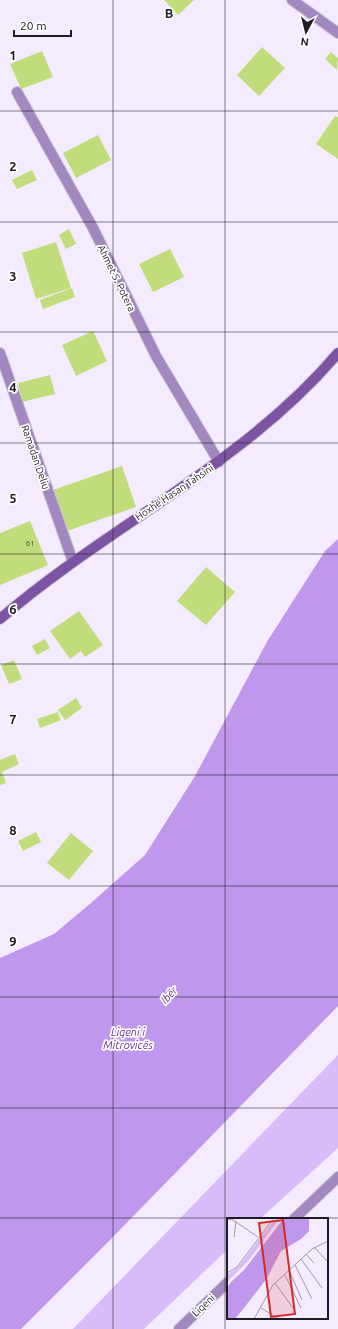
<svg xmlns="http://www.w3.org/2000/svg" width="338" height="1329" viewBox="0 0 338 1329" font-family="Ubuntu,sans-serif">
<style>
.green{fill:#d7bcf9}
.water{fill:#bf98ed}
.building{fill:#c0dc7b}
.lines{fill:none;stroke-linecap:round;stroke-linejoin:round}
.street-casing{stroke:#cdc6d7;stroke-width:12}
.secondary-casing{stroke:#cdc6d7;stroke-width:12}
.street{stroke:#a188bf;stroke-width:10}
.secondary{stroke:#7b55a4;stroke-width:10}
.grid{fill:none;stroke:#1e1b23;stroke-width:1;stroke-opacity:0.55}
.labels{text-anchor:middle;stroke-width:3.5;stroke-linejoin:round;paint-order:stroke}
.number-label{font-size:8px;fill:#464b39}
.street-label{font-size:10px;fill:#1e1b23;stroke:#fff}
.water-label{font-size:11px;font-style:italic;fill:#673497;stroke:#fff}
.inset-road{fill:none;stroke:#9e98a6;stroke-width:1}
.view{fill:#d62828;fill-opacity:0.15;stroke:#d62828;stroke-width:2}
.inset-edge{fill:none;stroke:#1e1b23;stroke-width:2}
.grid-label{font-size:13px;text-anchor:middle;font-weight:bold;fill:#1e1b23;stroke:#fff;stroke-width:3.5;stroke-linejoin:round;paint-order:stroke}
</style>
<rect width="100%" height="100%" fill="#f4ecfe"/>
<!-- green -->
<path class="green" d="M338,1055V1148L260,1219H228V1249L144,1329H73Z"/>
<!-- water -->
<path class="water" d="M338,539V1006L109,1241L21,1329H0V958L54,934L91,903L145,855L195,776L268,640L325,551Z"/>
<!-- building -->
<path class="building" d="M164,0H194L178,15Z
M262,47L285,68L259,96L237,75Z
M42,51L53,77L21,89L10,64Z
M331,52L338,58L337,70L325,59Z
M335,116L338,117V159L316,144Z
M98,135L111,160L76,178L63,153Z
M32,170L37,180L17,189L12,180Z
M69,229L76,244L66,249L59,235Z
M56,242L71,288L36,299L22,253Z
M170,249L184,277L153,292L139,264Z
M72,288L75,297L43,309L40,300Z
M93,331L107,361L76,376L62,345Z
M50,375L55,394L22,402L18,383Z
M122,466L136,507L67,531L53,490Z
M30,521L48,565L0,585V533Z
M206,567L235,592L206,625L177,601Z
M79,611L103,645L85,657L81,651L70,659L50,631Z
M45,639L50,648L37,655L32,646Z
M14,660L22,679L9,684L1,665Z
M76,698L82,708L65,720L58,710Z
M58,712L61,720L40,728L37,719Z
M15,754L19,764L2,772L6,783L0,785V760Z
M36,832L41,842L23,851L18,841Z
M71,833L93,851L69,880L47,863Z"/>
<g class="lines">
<defs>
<path id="street" d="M292,0L338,33
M17,92L93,228L156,356L219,462
M0,353L73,562
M294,1219L338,1177
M179,1329L228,1282"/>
<path id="secondary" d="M0,619C109,525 244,464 338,353"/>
</defs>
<!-- street casing -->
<use href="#street" class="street-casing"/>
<!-- secondary casing -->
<use href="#secondary" class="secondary-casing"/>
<!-- street -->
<use href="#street" class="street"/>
<!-- secondary -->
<use href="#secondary" class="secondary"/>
</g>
<!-- grid -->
<path class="grid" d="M113,0V1329M225,0V1329M0,111H338M0,222H338M0,332H338M0,443H338M0,554H338M0,664H338M0,775H338M0,886H338M0,997H338M0,1108H338M0,1218H338"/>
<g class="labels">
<!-- number labels -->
<g class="number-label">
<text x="30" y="546">61</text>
</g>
<!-- street labels -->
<g class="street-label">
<text transform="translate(117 278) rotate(64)" y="4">Ahmet S. Potera</text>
<text transform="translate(36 457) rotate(71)" y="4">Ramadan Deliu</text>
<text transform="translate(174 492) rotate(-34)" y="4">Hoxhë Hasan Tahsini</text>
<text transform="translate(203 1305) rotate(-44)" y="4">Liqeni</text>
</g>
<!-- water labels -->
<g class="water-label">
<text transform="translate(169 995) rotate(-47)" y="4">Ibër</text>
<text x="128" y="1036">Liqeni i<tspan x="128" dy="13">Mitrovicës</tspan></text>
</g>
</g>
<!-- overview -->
<g transform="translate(227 1218)">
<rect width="101" height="101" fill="#f4ecfe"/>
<path d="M49,0H53L22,42L0,64V57L11,49Z" fill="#d7bcf9"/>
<path d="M57,0H82V13L74,21L54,33L40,60L17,90L8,101H0V70L4,64L17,52Z" fill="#bf98ed"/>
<path class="inset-road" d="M0,1L6,2L31,19M7,19L9,3M87,29L101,44M79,36L87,45M74,41L95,70M68,47L85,81M62,52L75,82M0,55L10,49L47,0M58,57L74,90M48,65L66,90M34,90L52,101M27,101L46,67L85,31L101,23"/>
<path class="view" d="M56,2L68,96L44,99L32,5Z"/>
<rect width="101" height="101" class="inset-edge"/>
</g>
<g class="grid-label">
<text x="169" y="18">B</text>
<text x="13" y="60">1</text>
<text x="13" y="171">2</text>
<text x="13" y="281">3</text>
<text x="13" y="392">4</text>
<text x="13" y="503">5</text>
<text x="13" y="614">6</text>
<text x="13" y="724">7</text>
<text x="13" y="835">8</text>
<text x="13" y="946">9</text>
</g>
<!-- north arrow -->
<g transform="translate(306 32) rotate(187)" stroke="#ffffff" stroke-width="3" paint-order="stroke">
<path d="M0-3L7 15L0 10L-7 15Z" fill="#1e1b23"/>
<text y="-6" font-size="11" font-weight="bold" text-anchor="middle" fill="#1e1b23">N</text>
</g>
<!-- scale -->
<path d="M14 30v6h57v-6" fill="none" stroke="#1e1b23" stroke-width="2"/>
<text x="20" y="30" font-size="12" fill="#1e1b23" stroke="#ffffff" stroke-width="3" paint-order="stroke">20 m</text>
</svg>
